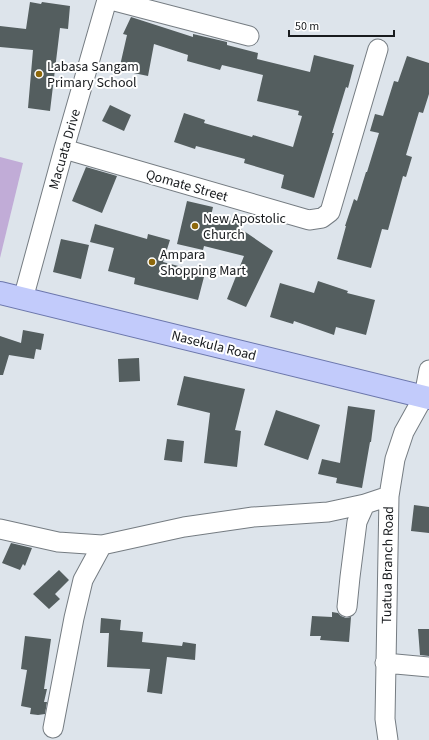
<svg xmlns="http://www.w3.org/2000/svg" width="429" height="740" viewBox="0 0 429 740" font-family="'Source Sans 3',sans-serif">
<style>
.green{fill:#c1acd7}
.building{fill:#545e5f}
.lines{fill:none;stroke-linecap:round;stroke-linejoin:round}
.minor-casing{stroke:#757c82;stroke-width:21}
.major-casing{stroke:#6c77ac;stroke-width:24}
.minor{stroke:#fff;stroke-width:19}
.major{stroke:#c2cbfb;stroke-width:22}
.poi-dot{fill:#8e680b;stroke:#fff;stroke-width:1.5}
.labels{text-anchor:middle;stroke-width:4;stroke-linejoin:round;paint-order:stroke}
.poi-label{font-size:14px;fill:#181b1e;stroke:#fff;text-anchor:start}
.street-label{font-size:14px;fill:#181b1e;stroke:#fff}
</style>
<rect width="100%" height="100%" fill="#dde4eb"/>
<!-- green -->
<path class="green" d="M0,157L23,163L0,258Z"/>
<!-- building -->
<path class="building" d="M30,2L41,4L42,2L70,6L68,29L60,28L50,111L28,108L33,50L0,47V26L26,29Z
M131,17L193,37V34L227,42V45L258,53L257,59L310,72L314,55L354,65L348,88L346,87L332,133H334L314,198L281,188L284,175L244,163L245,159L196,146L195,149L174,142L184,113L205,120L204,123L252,137L253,135L293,147L302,116L298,115L299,111L257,101L263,75L222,65L220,70L187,61L188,55L154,44L148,76L119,70L127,35L123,34Z
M407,56L429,63V94L423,113L419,112L406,155L412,157L406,177L403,176L388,230L382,229L371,268L337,259L346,226H345L354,199L357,201L366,172H367L379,133L370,131L375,114L383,116L394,81L398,82Z
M110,105L131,115L124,131L102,121Z
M86,167L117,176L102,213L72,201Z
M187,201L213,207L211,216L242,223L241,229L273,251L246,307L227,299L244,256L204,246L203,250L177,244Z
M95,224L147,239L148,234L170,240L163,262L205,273L198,300L134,284L135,278L108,271L114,248L90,242Z
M61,239L89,245L81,279L53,272Z
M318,281L348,291L347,293L375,300L366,335L336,327L334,335L294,321L293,324L270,317L280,283L314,293Z
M23,330L44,334L41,350L36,349L34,359L9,355L3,375H0V336L21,343Z
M139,358L140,381L119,382L118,359Z
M184,376L245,389L235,430L241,431L237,467L204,463L210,413L177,405Z
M348,406L375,410L371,442H370L362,488L336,483L337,478L318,474L322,459L340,463Z
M276,410L320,425L308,460L264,445Z
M167,439L184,441L182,462L164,460Z
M414,505L429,507V533L411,531Z
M11,543L32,548L25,566L23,564L20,570L2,563Z
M59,570L69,580L55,594L60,599L49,609L33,594Z
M332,612L338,613L341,616L346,618L351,617L349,642L320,640L321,636H310L312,616L332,617Z
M101,618L121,620L120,630L143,632L142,642L182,646L183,642L196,644L195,660L167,657L162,694L147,692L150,669L107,667L109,633H100Z
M418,629H429V656L420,655Z
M25,636L51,639L44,689H47L44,702H47L45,714L38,715L30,714L31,708L21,706L27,670L21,669Z"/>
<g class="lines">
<defs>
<path id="minor" d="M111,0L249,36
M64,149L309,220L322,218L330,212L378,49
M23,299L64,149L107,0
M0,529L58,542L102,545L184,527L253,517L328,512L365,504L389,496
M347,607L350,577L357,522L365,504
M385,663L429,667
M53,728L74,618L83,580L102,545
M388,740L385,719L389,496L395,459L404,432L424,396L429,370"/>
<path id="major" d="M0,293L429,398"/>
</defs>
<!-- minor casing -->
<use href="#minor" class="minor-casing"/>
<!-- major casing -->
<use href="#major" class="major-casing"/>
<!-- minor -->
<use href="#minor" class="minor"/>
<!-- major -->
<use href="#major" class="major"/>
</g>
<!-- markers -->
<g class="poi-dot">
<circle cx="39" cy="74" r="4"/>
<circle cx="195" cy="226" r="4"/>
<circle cx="152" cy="262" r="4"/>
</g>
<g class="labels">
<!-- poi labels -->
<g class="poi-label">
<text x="47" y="71">Labasa Sangam<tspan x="47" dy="16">Primary School</tspan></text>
<text x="203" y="223">New Apostolic<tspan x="203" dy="16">Church</tspan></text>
<text x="160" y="259">Ampara<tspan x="160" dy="16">Shopping Mart</tspan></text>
</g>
<!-- street labels -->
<g class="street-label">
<text transform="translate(64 149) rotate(-74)" y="5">Macuata Drive</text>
<text transform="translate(187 185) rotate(16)" y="5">Qomate Street</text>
<text transform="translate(214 345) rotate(14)" y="5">Nasekula Road</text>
<text transform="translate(387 565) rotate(-89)" y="5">Tuatua Branch Road</text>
</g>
</g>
<!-- scale -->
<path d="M289 30v6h105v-6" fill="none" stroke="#181b1e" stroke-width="2"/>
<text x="295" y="30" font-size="12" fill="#181b1e" stroke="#ffffff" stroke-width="3" paint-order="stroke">50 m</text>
</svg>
